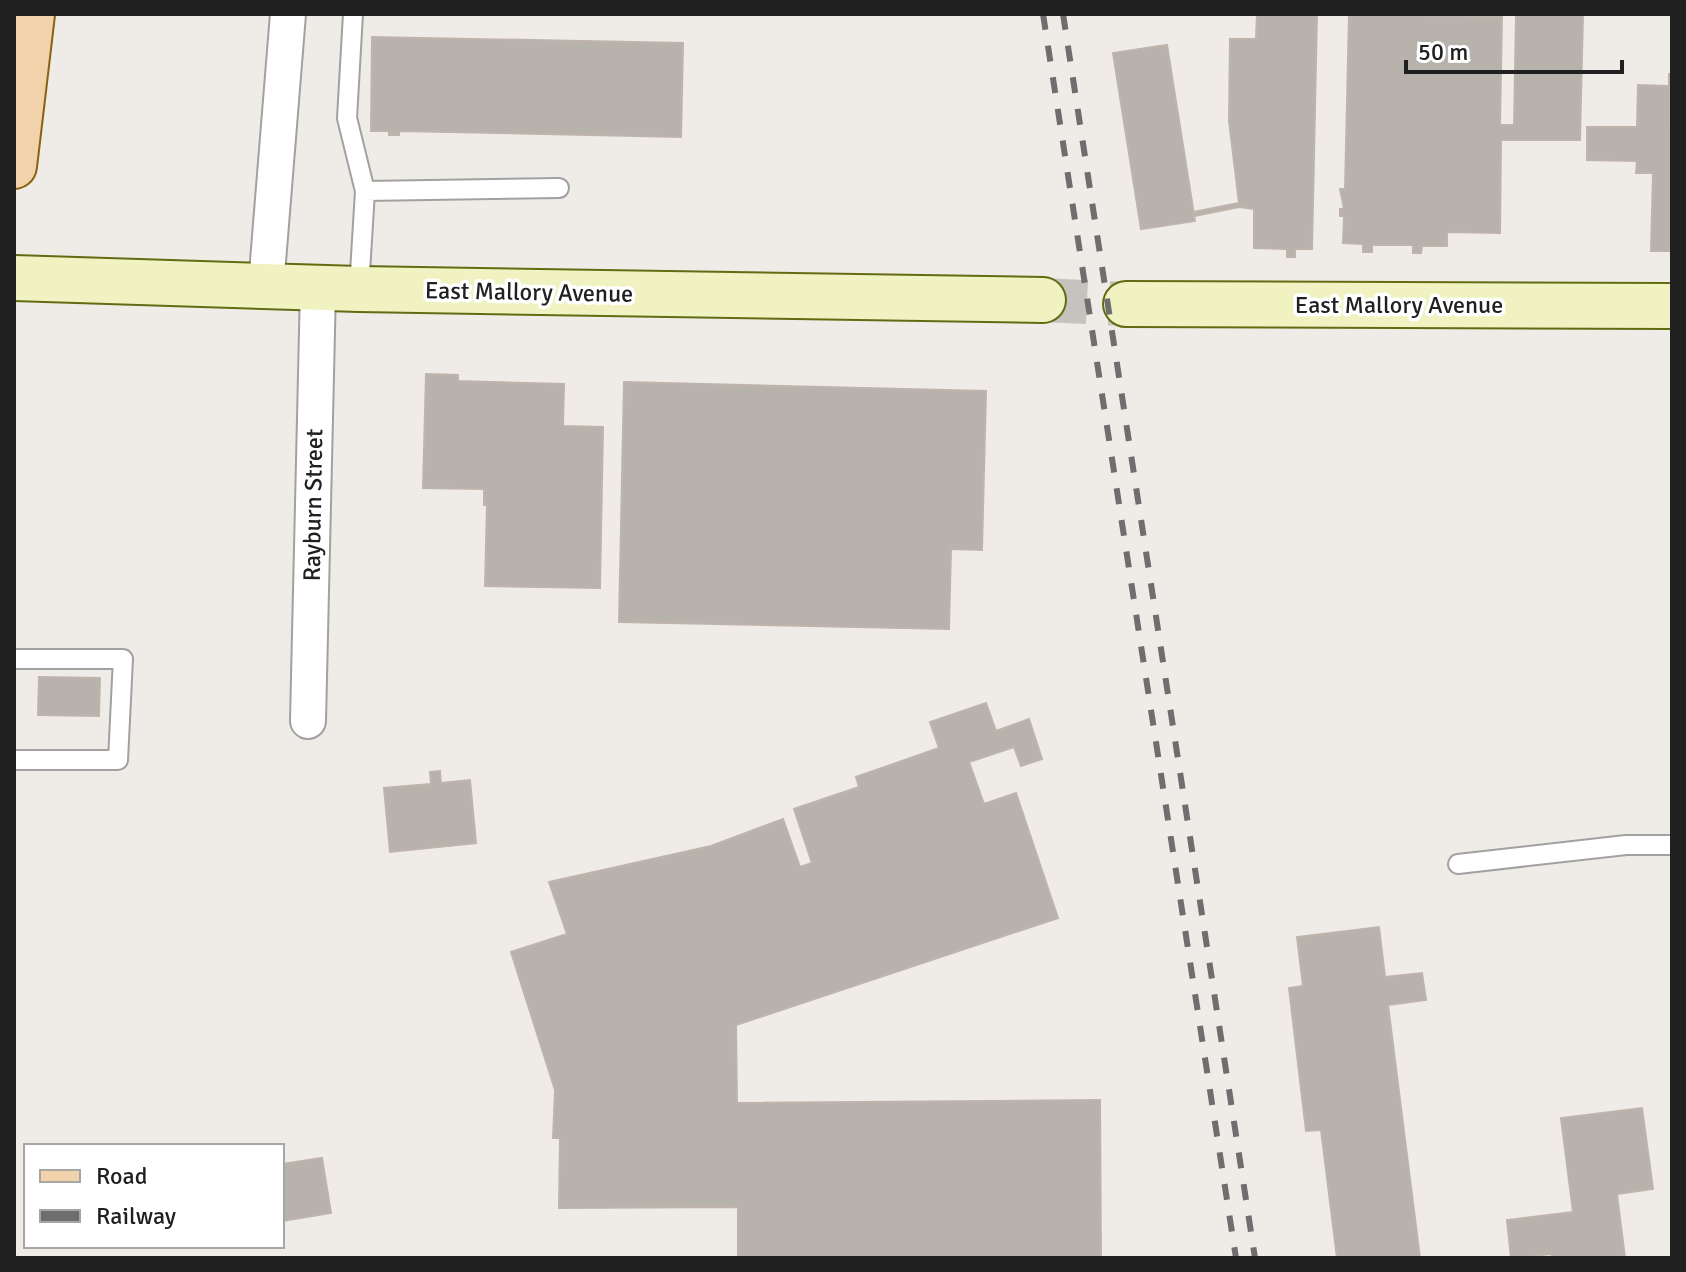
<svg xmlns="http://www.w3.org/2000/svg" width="1686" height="1272" viewBox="0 0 1686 1272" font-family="Signika,sans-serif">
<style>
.building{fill:#b8b2ad;stroke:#bfb4ab;stroke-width:2}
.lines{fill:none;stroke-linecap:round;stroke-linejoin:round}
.secondary-tunnel{stroke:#c6c3bf;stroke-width:44;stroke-dasharray:44 22;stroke-linecap:butt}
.lane-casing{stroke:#a1a1a1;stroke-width:22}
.street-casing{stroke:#a1a1a1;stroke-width:38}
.secondary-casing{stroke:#616b12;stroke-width:48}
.primary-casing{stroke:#896112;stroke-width:48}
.lane{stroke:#fff;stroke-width:18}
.street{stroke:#fff;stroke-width:34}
.secondary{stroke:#f0f2c2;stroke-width:44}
.primary{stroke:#f1d2aa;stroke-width:44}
.rail{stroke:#6e6e6e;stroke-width:6;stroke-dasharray:16 16;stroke-linecap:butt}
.labels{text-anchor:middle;stroke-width:7;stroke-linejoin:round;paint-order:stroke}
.street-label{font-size:24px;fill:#202020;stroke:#fff}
</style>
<rect width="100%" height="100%" fill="#efece7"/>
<!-- building -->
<path class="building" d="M1257,14H1317L1312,249H1295V257H1287V249L1254,248V209L1239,207L1194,216L1193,212L1239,203L1229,121L1230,39H1256Z
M1349,14L1502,17L1500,125H1514L1516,14H1583L1580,140H1501L1500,233L1447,232V246H1422L1421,253H1413V245H1372V252H1363V244L1343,243L1344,216H1340V209H1344L1340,189H1345Z
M372,37L683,43L681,137L399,131V135H389V131H371Z
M1167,45L1195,221L1141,229L1113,53Z
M1669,73L1672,251H1651L1653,173H1636L1637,161L1587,160V127H1637L1638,85L1669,86Z
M426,374L458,375V381L564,384L563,426L603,427L600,588L485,586L487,505H484V489L423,488Z
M624,382L986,391L982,550L951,549L949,629L619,622Z
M39,677L100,678L99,716L38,715Z
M986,703L996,731L1029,719L1042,759L1021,766L1014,747L969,762L984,804L1016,793L1058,918L736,1025L737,1103L1100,1100L1101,1258H738V1207L559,1208L560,1138H553L555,1090L511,952L567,934L549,882L711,846L783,819L800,867L812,863L794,809L859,787L856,777L939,748L930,722Z
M440,771L441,783L470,780L476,843L390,852L384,788L431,784L430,772Z
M1379,927L1385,977L1422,973L1426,1000L1388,1005L1420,1258H1337L1321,1130L1306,1131L1289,988L1303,986L1297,937Z
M1642,1108L1653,1189L1617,1194L1625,1258H1552V1254L1511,1258L1507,1220L1573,1212L1561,1118Z
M322,1158L331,1213L282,1221V1164Z"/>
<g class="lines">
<!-- secondary-tunnel -->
<path class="secondary-tunnel" d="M1043,300L1126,304"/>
<defs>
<path id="lane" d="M353,14L347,118L365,191L359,289
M365,191L559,188
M14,659H123L118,760H14
M1458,864L1626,845H1672"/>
<path id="street" d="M266,286L288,14
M308,721L318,288"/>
<path id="secondary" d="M14,278L359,289L1043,300
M1126,304L1672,306"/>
<path id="primary" d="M14,166L32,14"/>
</defs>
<!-- lane casing -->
<use href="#lane" class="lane-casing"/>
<!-- street casing -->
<use href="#street" class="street-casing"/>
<!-- secondary casing -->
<use href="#secondary" class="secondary-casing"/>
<!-- primary casing -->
<use href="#primary" class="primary-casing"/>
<!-- lane -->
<use href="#lane" class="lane"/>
<!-- street -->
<use href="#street" class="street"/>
<!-- secondary -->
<use href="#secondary" class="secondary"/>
<!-- primary -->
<use href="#primary" class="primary"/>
<!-- rail -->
<path class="rail" d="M1043,14L1236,1258
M1063,14L1255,1258"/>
</g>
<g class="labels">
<!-- street labels -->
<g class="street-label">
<text transform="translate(529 292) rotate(1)" y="8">East Mallory Avenue</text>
<text x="1399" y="313">East Mallory Avenue</text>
<text transform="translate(313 505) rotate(-89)" y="8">Rayburn Street</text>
</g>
</g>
<!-- border -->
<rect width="1686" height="1272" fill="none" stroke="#202020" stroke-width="32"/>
<!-- legend -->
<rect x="24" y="1144" width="260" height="104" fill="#ffffff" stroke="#a6a6a6" stroke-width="2"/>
<rect x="40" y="1170" width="40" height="12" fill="#f1d2aa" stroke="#a6a6a6" stroke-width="2"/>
<text x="96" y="1184" font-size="24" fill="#202020">Road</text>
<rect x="40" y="1210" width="40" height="12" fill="#6e6e6e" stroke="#a6a6a6" stroke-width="2"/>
<text x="96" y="1224" font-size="24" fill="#202020">Railway</text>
<!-- scale -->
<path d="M1406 60v12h216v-12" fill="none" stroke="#202020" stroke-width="4"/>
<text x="1418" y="60" font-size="24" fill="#202020" stroke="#ffffff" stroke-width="6" paint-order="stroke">50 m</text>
</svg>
